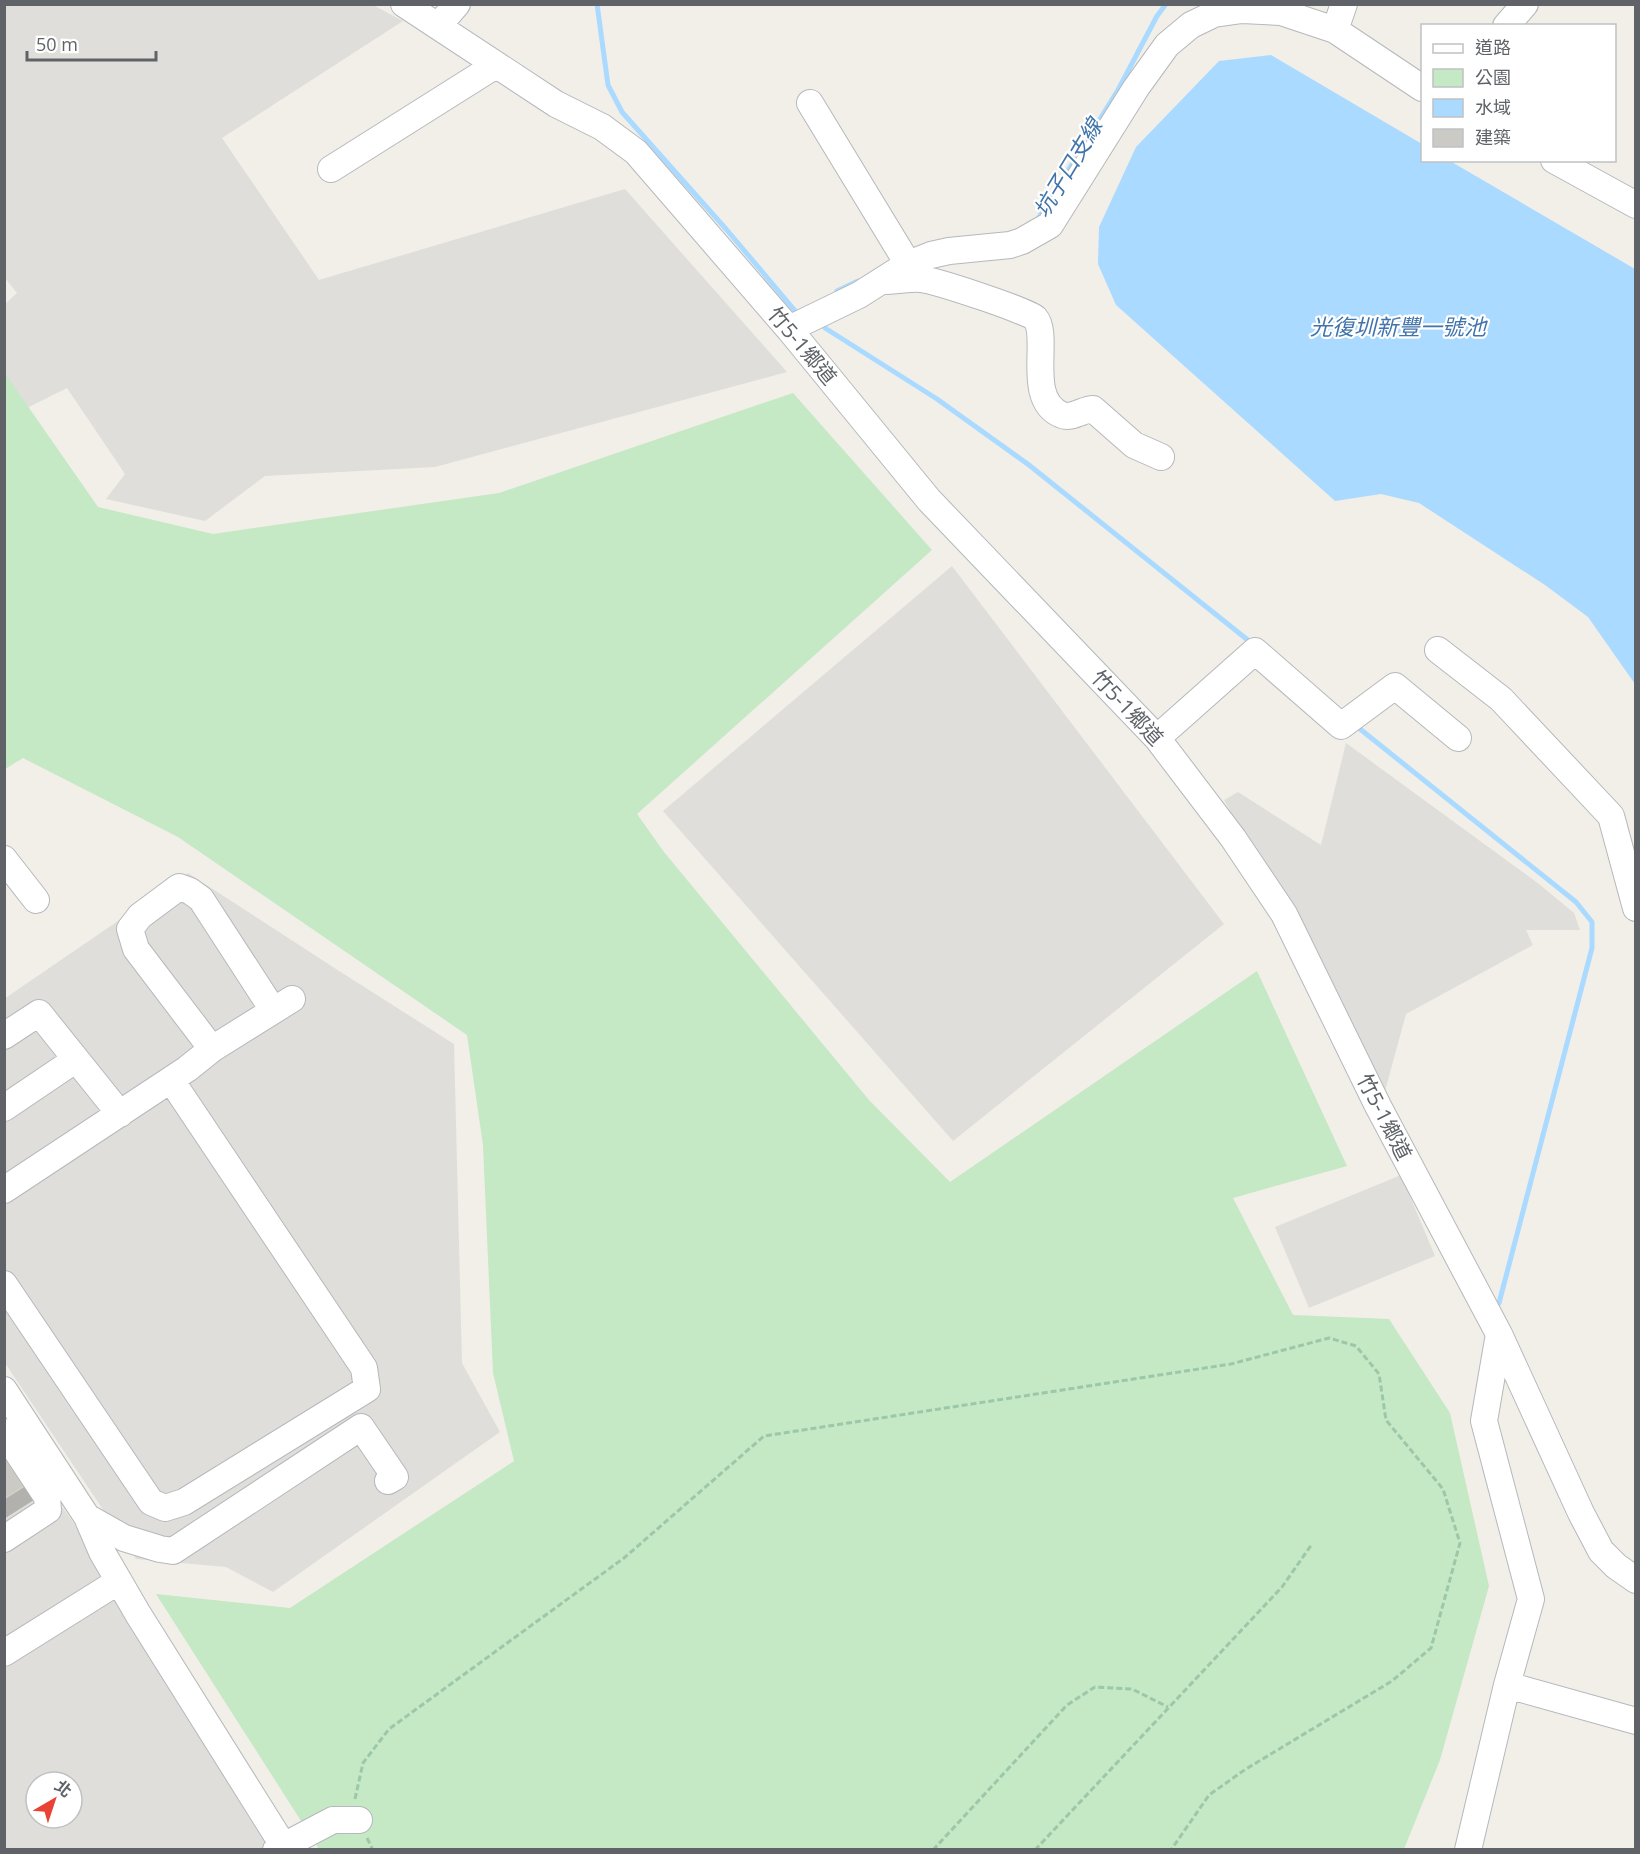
<svg xmlns="http://www.w3.org/2000/svg" width="1640" height="1854" viewBox="0 0 1640 1854" font-family="'Open Sans','Noto Sans TC',sans-serif">
<style>
.industrial{fill:#e0deda;fill-rule:evenodd}
.green{fill:#c5e8c5}
.water{fill:#aadaff}
.shadow{fill:#0003}
.lines{fill:none;stroke-linecap:round;stroke-linejoin:round}
.stream{stroke:#aadaff;stroke-width:5}
.building{fill:#cccac5;stroke:#d6d1c6;stroke-width:1.5}
.minor-casing{stroke:#b5b8bc;stroke-width:28}
.path{stroke:#9cc7a9;stroke-width:3;stroke-dasharray:6 3;stroke-linecap:butt}
.minor{stroke:#fff;stroke-width:26}
.labels{text-anchor:middle;stroke-width:4.5;stroke-linejoin:round;paint-order:stroke}
.street-label{font-size:21px;fill:#5f6368;stroke:#fff}
.water-label{font-size:22px;font-style:italic;fill:#4174aa;stroke:#fff}
</style>
<rect width="100%" height="100%" fill="#f1efe8"/>
<!-- industrial -->
<path class="industrial" d="M5,5H373L403,21L222,138L319,280L625,189L787,372L435,467L265,476L205,521L106,499L125,474L67,388L5,419V304L17,293L4,277Z
M952,566L1224,924L953,1141L663,811Z
M1346,743L1539,884L1574,913L1580,930H1526L1533,945L1406,1014L1385,1091L1224,800L1238,792L1321,845Z
M188,873L336,969L454,1044L462,1363L500,1432L273,1592L226,1567L136,1559L5,1363L4,999Z
M1401,1175L1435,1256L1309,1308L1275,1227Z
M5,1423L296,1849H5ZM36,1782H72V1818H36Z"/>
<!-- green -->
<path class="green" d="M4,372L98,507L213,534L499,493L793,393L932,550L637,814L664,852L869,1100L950,1182L1257,971L1347,1166L1233,1198L1293,1315L1389,1319L1450,1413L1489,1586L1440,1760L1404,1849H319L156,1594L290,1608L514,1461L493,1373L483,1145L467,1035L178,837L23,758L5,769Z"/>
<!-- water -->
<path class="water" d="M1271,55L1422,144V160L1450,161L1635,269V684L1588,617L1545,585L1419,503L1381,494L1335,501L1116,305L1098,264L1099,227L1136,147L1219,61Z"/>
<!-- shadow -->
<path class="shadow" d="M4,1450L37,1498L4,1519Z"/>
<g class="lines">
<!-- stream -->
<path class="stream" d="M597,4L608,85L622,112L726,229L797,313
M1036,222L1118,90L1157,16L1166,4
M837,291L858,281
M825,328L937,399L1029,465L1254,645
M1360,729L1576,902L1592,922V948L1499,1303"/>
</g>
<!-- building -->
<path class="building" d="M4,1453L26,1485L4,1499Z"/>
<g class="lines">
<defs>
<path id="minor" d="M404,4L556,104L602,127L636,152L789,329L929,500L1157,738L1233,838L1284,914L1378,1106L1499,1334L1581,1513L1601,1551L1616,1566L1636,1580
M438,26L457,4
M1506,26L1525,4
M1335,30L1344,4
M810,103L908,264
M1554,160L1636,205
M331,169L496,65
M884,281C895,281 913,278 921,279C934,280 1028,311 1035,318C1051,336 1024,400 1062,415C1071,419 1084,409 1093,409L1134,445L1161,457
M789,329L859,295L908,264L931,255L949,251L1010,245L1022,241L1050,225L1136,88L1167,45L1191,25L1214,14L1242,10L1281,12L1335,30L1422,88
M1438,650L1501,699L1611,816L1636,908
M1157,738L1255,651L1341,726L1395,686L1458,738
M4,859L36,900
M4,1036L39,1013L120,1114
M212,1049L136,949L130,929L140,916L179,887L190,891L201,899L273,1010
M4,1108L75,1060
M4,1190L187,1069L212,1049L292,999
M4,1284L151,1502L165,1508L184,1502L367,1389L364,1368L171,1080
M4,1390L87,1517L124,1538L160,1549L173,1551L361,1427L395,1477L388,1481
M4,1432L47,1497L48,1510L4,1539
M87,1517L102,1552L138,1614L286,1850
M4,1653L119,1581
M1507,1685L1636,1721
M276,1850L333,1820H359
M1468,1850L1507,1685L1531,1599L1484,1421L1499,1334"/>
</defs>
<!-- minor casing -->
<use href="#minor" class="minor-casing"/>
<!-- path -->
<path class="path" d="M355,1799L363,1763L389,1729L624,1558L764,1436L1231,1364L1329,1338L1356,1346L1379,1374L1386,1420L1443,1489L1460,1543L1431,1648L1392,1681L1246,1769L1209,1795L1171,1850
M367,1838L373,1850
M933,1850L1067,1705L1095,1687L1132,1689L1168,1707
M1035,1850L1282,1587L1312,1544"/>
<!-- minor -->
<use href="#minor" class="minor"/>
</g>
<g class="labels">
<!-- street labels -->
<g class="street-label">
<text transform="translate(802 346) rotate(50)" y="7">竹5-1鄉道</text>
<text transform="translate(1127 708) rotate(47)" y="7">竹5-1鄉道</text>
<text transform="translate(1384 1117) rotate(63)" y="7">竹5-1鄉道</text>
</g>
<!-- water labels -->
<g class="water-label">
<text transform="translate(1068 168) rotate(-59)" y="8">坑子口支線</text>
<text x="1398" y="335">光復圳新豐一號池</text>
</g>
</g>
<!-- border -->
<rect width="1640" height="1854" fill="none" stroke="#5f6368" stroke-width="12"/>
<!-- legend -->
<rect x="1421" y="24" width="195" height="138" fill="#ffffff" stroke="#bfc1c3" stroke-width="1.5"/>
<rect x="1433" y="44" width="30" height="9" fill="#ffffff" stroke="#bfc1c3" stroke-width="1.5"/>
<text x="1475" y="54" font-size="18" fill="#5f6368">道路</text>
<rect x="1433" y="69" width="30" height="18" fill="#c5e8c5" stroke="#bfc1c3" stroke-width="1.5"/>
<text x="1475" y="84" font-size="18" fill="#5f6368">公園</text>
<rect x="1433" y="99" width="30" height="18" fill="#aadaff" stroke="#bfc1c3" stroke-width="1.5"/>
<text x="1475" y="114" font-size="18" fill="#5f6368">水域</text>
<rect x="1433" y="129" width="30" height="18" fill="#cccac5" stroke="#bfc1c3" stroke-width="1.5"/>
<text x="1475" y="144" font-size="18" fill="#5f6368">建築</text>
<!-- north arrow -->
<g transform="translate(54 1800) rotate(39)"><circle r="28" fill="#ffffff" stroke="#bfc1c3" stroke-width="1.5"/>
<path d="M0-4.5L10 22L0 15L-10 22Z" fill="#ea4335"/>
<text y="-9" font-size="16" font-weight="bold" text-anchor="middle" fill="#5f6368">北</text>
</g>
<!-- scale -->
<path d="M27 51v9h129v-9" fill="none" stroke="#5f6368" stroke-width="3"/>
<text x="36" y="51" font-size="18" fill="#5f6368" stroke="#ffffff" stroke-width="4.5" paint-order="stroke">50 m</text>
</svg>
